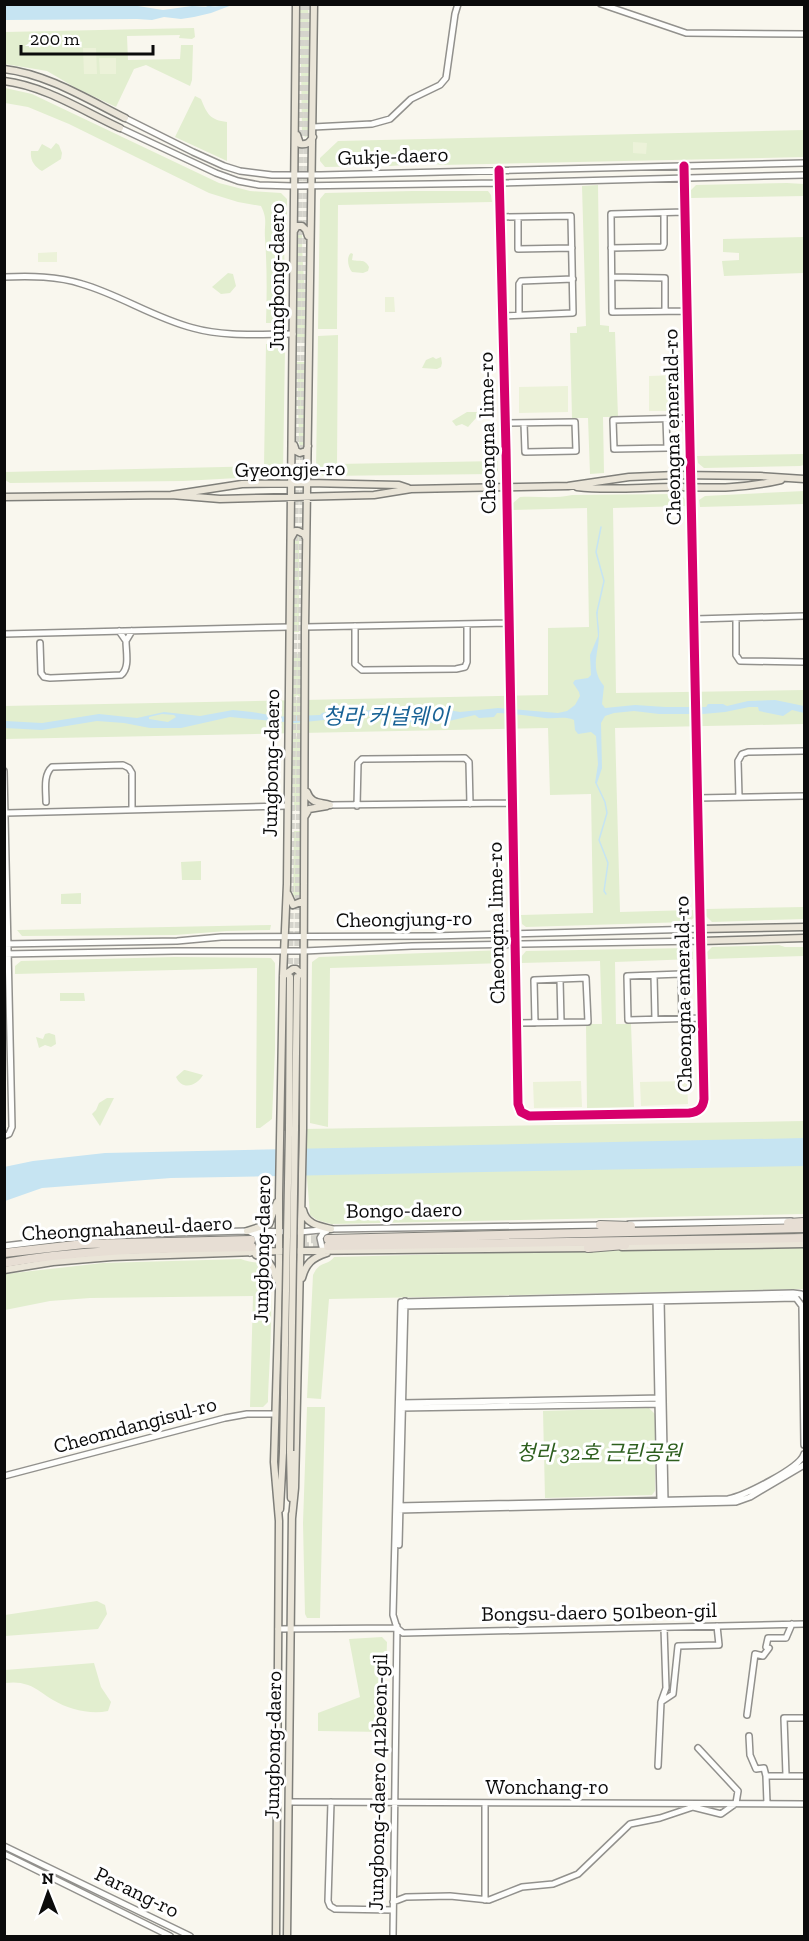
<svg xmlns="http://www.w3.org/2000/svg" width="809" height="1941" viewBox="0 0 809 1941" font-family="'Zilla Slab','Noto Sans KR',serif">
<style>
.green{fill:#e2eecf}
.pitch{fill:#ecf2d9}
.water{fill:#c6e4f2;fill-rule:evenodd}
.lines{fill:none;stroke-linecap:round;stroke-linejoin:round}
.stream{stroke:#c6e4f2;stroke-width:1.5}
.major-tunnel{stroke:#d5d4cc;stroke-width:6;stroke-dasharray:6 3;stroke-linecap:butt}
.highway-tunnel{stroke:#d5d4cc;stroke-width:8;stroke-dasharray:8 4;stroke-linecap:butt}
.minor-casing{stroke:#92918d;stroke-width:8}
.major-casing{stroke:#7f7f7a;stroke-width:9}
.highway-casing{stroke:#7f7f7a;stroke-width:10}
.minor{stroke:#fefefc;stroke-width:5}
.major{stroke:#eae5d8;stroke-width:6}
.highway{stroke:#e7ded4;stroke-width:8}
.major-bridge-casing{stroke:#7f7f7a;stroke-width:9;stroke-linecap:butt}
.major-bridge{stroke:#eae5d8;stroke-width:6}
.cycleway-casing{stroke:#fff;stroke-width:13}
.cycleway{stroke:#d6006c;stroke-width:9}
.labels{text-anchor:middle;stroke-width:6;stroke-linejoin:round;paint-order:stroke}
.street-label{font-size:21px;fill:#0b0b0b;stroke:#fff}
.park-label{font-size:21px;font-style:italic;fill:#2e5f1f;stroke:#fff}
.water-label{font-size:22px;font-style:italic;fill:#1a6396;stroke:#fff}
</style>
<rect width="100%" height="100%" fill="#f9f7ee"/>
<!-- green -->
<path class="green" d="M300,5H308L310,48L309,133V136L305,137L302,133Z
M194,28L195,37L192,39L179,38L180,35L127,36L128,60L180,59L181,45H193L192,80L190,86L146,65L134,69L116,107L76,88L47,71L5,64V32Z
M5,88L32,94L219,183L250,191L281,193L287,199V238L284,244L286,320L281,323H266C267,294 267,266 265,238C264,224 268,220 261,206L238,202L209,193L69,124L28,107L5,103Z
M195,96L201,99C207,114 210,120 227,122V161L175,137Z
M804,130V157L442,165L428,163L391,166L325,167L320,161V158L338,141Z
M56,143L59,145L62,153L61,159L42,171C34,166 30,160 31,151H38L42,144L51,149Z
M787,183L804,184V196L691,198V190L696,185Z
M598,185L600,325L609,326V332H615L618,417H603L604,473L590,474L588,418H572L570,333H577V327L586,326L582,186Z
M413,191H488L491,195L492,202L338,205L337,329H318L320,199L325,193Z
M300,232L302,234C302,269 307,305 307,340H297V233Z
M804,237V273L724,276L722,261L739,260V253L723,252V239Z
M351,253L353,254L352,260C358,262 365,258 369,267L368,271L363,273L352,272C348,267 346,257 351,253Z
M228,273L233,274L236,286L230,293L221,294L212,287Z
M338,335L337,464L498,461V471L493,474L323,476L316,470L318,336Z
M266,344H280L285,348L283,472L276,476L183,481L10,483L5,480V472L264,466Z
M433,357L436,359L441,357L442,363L441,367L437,369L422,368L426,360Z
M297,362H307L306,445L304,447L300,446L299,443Z
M467,412H479L476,418L468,427L462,424L456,426L452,421Z
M804,454V465L800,466L704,468L698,463L697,456Z
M804,491V504L700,507L699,500L705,496Z
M680,494L685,499V506L613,508L616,693L804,690V724L615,728L620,912L693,910L694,918L687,922L526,927L522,924L521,915L593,913L591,794L550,795L548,728L301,733V810H294L292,764L293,735L298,737L300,733L5,739L4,706L548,695V628L589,627L587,508L513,510V503L520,497C538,496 555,499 572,495Z
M295,535L299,537V632H292Z
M292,654H300L301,698L297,695L293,699Z
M294,831H301L300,896L297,900L293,895Z
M201,861V880H182L181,862Z
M81,893V904H61V894Z
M804,907V919L712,922L706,916V909Z
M271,925L270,930L227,931L175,935L22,936L17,930Z
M779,945L785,947H804V956L708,959L707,952L712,947Z
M687,948L693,952V959L615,962L616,1024H631L634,1107L587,1108L586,1024H602L600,961L521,963V957L526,951Z
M504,950L506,953V963L330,968L328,1127L310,1123L312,962L319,957Z
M174,957L271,958L275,963V1049L272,1119L260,1128H256L257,968L15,974V966L21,961Z
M60,993H84L85,1001H60Z
M49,1033L55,1035L56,1044L51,1047L45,1045L39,1048L36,1037L43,1039L45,1034Z
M184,1070H185L203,1075C197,1086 182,1091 176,1077Z
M107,1098H114L100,1126L92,1114L96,1110L99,1103Z
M804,1121V1214L331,1224L317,1220L310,1215L303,1129Z
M804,1248V1289L329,1299L321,1399L307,1398L313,1275C320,1260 328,1266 334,1257L647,1249Z
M241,1259C249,1263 261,1261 267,1268C276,1280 268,1381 268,1402L263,1407H250L253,1296L90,1298L50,1301L5,1310V1274L103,1263Z
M307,1407H325L320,1618H307L305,1614L303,1523Z
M649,1408L655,1414V1491L652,1495L545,1498L543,1411Z
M97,1601L105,1605L107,1614L98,1629L5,1636V1615Z
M382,1637L387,1642L384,1732L318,1731V1713L360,1697L349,1639Z
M94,1663L101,1687L111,1702L108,1711C90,1715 68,1709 53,1700C44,1695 37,1688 28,1685C20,1682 13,1682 5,1683V1670Z"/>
<!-- pitch -->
<path class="pitch" d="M83,48H96L97,74H84Z
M99,58H116V74H100Z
M633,142L647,143L646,154L633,153Z
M57,252V262H38V253Z
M385,297H394L395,312H385Z
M677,375V411H649V376Z
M568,386V412L519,413V387Z
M581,1081L582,1107L534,1108L533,1082Z
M687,1081L688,1104L641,1106L640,1082Z"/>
<!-- water -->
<path class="water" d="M58,5L138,6L163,10L192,6L209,7L232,5L211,13L194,17L181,19L164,17L152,20L137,19L5,20V6Z
M596,612H598C597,620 600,628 599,636C598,656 590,668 604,686L602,704L605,708L635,705L665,707H706L708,704H723L727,706L748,701L775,700L804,706V713L792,710L783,716L759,711L758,707H749L725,712L703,714H659L634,711L614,713L605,716L601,723L602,768L597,783H595L598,764L596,736L591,732L578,734L575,730L574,720C565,716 555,719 545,718C529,716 513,713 497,713L494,717L479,718L475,715L449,721L426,723L410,722L391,717L372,715L295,723L230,717L181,728H150L124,723L97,721L42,730L5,728V721L42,723L99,714L137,718L164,712L200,716L233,710L252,712L269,715L270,717L320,715L322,713L336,710L341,712L373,710L398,715L413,710L437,708L460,712L498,708L558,713L567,711L575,705L580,696L579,692L573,683L575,680L588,678L591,675L590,655L598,636ZM162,714L174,715L176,717L168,722L149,719V717Z
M804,1138V1166L171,1178L42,1188L5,1201L4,1167L33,1161L105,1153Z"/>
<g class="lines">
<!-- stream -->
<path class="stream" d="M207,7L221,4
M597,612L604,581L596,552L601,527
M596,783L605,802L607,813L599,840L608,863L604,891L606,894"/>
<!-- major-tunnel -->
<path class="major-tunnel" d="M290,973L302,4
M297,973L308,4"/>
<!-- highway-tunnel -->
<path class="highway-tunnel" d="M251,1240L326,1239
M253,1247L328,1246"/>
<defs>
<path id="minor" d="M601,4L686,33L804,34
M125,118L193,152L224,166L240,171L272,175H321L804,163
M313,127L372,124L390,119L411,99L440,85L446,78L455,14L458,4
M120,128L216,173L238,181L259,185L294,186L499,183L804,175
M499,170L506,449L518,1104L521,1112L529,1116L689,1113C699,1112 703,1108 704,1099L684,166
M685,212L611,214L612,312L687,311
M500,217L571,216L573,313L503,316
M518,217V249L572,248
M611,248L663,247L664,244V213
M4,277C31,276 57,276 82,284C120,295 154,318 193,328C225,337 259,334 293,334
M612,277L665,278V311
M519,315V284L521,281L573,279
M666,419L667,448L614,449L613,420L690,418
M505,423L575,422L576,451L525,452L524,423
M736,618V655L740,661L804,662
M695,619L804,616
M355,626V664L362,670L456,669L465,667L467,662V624
M305,627L509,623
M119,631L126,641L132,631
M4,634L289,627
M40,643L41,673L44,677L50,678L121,675C130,668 126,652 126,641
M4,771L12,1127L9,1134L4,1136
M739,797L738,761L742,754L748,752L804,751
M697,798L804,796
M46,802C46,790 43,775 52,767L123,765L129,768L132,773V810
M330,805L512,803
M357,806L358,763L362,759H366L465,758L469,762L470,804
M6,813L287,806
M4,944L177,941L221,937L431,936L700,929
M4,954L174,951H304L412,946L701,941
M654,975L655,1019
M560,979L561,1022
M682,1019L681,974L627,976L628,1020L702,1018
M516,1023L588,1022L586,978L534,980L535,1023
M629,1224L791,1221
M327,1231L323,1233L320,1238L322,1247L328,1251
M250,1232L256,1235L259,1244L258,1248L250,1253
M4,1246L94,1235L247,1231L300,1232L331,1229L602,1225
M656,1297L660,1501
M661,1299L665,1503
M402,1306L796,1298L802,1306L804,1445
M401,1403L663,1398
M400,1408L663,1404
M4,1476L225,1418L247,1414H275
M398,1506L728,1499C744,1496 800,1468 804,1454
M398,1510L736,1502L750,1497L804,1465
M399,1545L405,1301
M397,1628L393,1615L401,1302L793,1293L801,1294L804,1298
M397,1628L403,1633L804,1624
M278,1629L397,1628
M661,1702L666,1688L664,1628
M747,1715L755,1654L763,1656L769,1648L766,1647L768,1638H786L792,1624
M749,1736L750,1755L756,1769L764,1768L766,1776
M698,1748L738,1791L736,1803
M658,1766L661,1702L673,1694L678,1646L719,1645L717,1626
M786,1775L784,1718H804
M289,1802L804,1804
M331,1802L328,1901L330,1906L335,1909L393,1910
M767,1803L766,1776H804
M4,1846L190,1936
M4,1854L170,1936
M485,1900V1803
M393,1902L406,1897L450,1896L489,1900L522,1887L553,1884L578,1874L630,1824L660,1818L693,1807L721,1814L735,1804
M393,1936L397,1626"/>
<path id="major" d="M4,69C47,74 87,99 125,118
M4,81C45,86 83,111 120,128
M297,135L300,144C307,145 309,143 313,137
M294,231L297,226H302L306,230L308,236
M294,445L296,451L300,453L306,451L308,446
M577,487C609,491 642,487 675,487C714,488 742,489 781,480
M171,495L220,499L374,495L411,489L568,486L629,477L676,475L760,476L804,479
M4,497L171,495L242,484L308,483L399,485L408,488
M291,538L295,531H298L304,534L306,538
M307,792C311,804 320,802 330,805
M305,816L309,809L327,806
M288,894L293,905L303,901
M700,929L804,927
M701,941L804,938
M283,976L293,969H296L303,976
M289,1129L290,977
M295,1129L297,977
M303,1210C306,1224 318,1226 331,1229
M247,1231L269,1224L277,1202
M622,1247L804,1244
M298,1251L591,1248
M256,1255C269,1260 273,1265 276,1279
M4,1270L53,1262L112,1257L282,1251
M302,1278C306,1263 312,1258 327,1253
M290,1451L291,1498
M280,1509L283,1452
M292,1518L295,1488L303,1129L305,627L314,4
M276,1936L279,1521L274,1462L279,1291V1196L283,976L287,884L296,4
M287,1936L292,1514"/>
<path id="highway" d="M788,1223L804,1222
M600,1225L631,1226
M328,1239L804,1228
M328,1246L804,1238
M588,1248L625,1245
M4,1253L84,1244L251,1240
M4,1263C86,1248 169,1249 252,1247"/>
</defs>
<!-- minor casing -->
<use href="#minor" class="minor-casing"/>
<!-- major casing -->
<use href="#major" class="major-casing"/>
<!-- highway casing -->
<use href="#highway" class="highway-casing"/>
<!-- minor -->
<use href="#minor" class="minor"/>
<!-- major -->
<use href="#major" class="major"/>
<!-- highway -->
<use href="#highway" class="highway"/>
<defs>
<path id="major-bridge" d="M290,1451L295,1129
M283,1452L289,1129"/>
</defs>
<!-- major-bridge casing -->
<use href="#major-bridge" class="major-bridge-casing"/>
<!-- major-bridge -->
<use href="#major-bridge" class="major-bridge"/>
<defs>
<path id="cycleway" d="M499,170L506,449L518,1104L521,1112L529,1116L689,1113C699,1112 703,1108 704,1099L684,166"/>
</defs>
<!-- cycleway casing -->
<use href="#cycleway" class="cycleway-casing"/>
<!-- cycleway -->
<use href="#cycleway" class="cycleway"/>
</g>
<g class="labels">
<!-- street labels -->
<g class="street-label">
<text transform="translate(393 156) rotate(-2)" y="7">Gukje-daero</text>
<text transform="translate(277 277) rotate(-90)" y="7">Jungbong-daero</text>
<text transform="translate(672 427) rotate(-91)" y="7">Cheongna emerald-ro</text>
<text transform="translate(487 433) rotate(-91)" y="7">Cheongna lime-ro</text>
<text transform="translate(290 469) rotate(-1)" y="7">Gyeongje-ro</text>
<text transform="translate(271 763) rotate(-89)" y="7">Jungbong-daero</text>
<text transform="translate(404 919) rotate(-1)" y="7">Cheongjung-ro</text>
<text transform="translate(496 923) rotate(-91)" y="7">Cheongna lime-ro</text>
<text transform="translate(683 994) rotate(-91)" y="7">Cheongna emerald-ro</text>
<text transform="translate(404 1210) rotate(-1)" y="7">Bongo-daero</text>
<text transform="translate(127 1228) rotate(-3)" y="7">Cheongnahaneul-daero</text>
<text transform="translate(262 1249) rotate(-89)" y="7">Jungbong-daero</text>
<text transform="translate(135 1425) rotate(-15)" y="7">Cheomdangisul-ro</text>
<text transform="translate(599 1612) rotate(-1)" y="7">Bongsu-daero 501beon-gil</text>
<text transform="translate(273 1745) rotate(-89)" y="7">Jungbong-daero</text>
<text transform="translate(378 1782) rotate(-89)" y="7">Jungbong-daero 412beon-gil</text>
<text x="547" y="1794">Wonchang-ro</text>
<text transform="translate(137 1892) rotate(26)" y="7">Parang-ro</text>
</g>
<!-- park labels -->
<g class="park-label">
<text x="599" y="1460">청라 32호 근린공원</text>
</g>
<!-- water labels -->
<g class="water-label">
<text x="386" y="724">청라 커널웨이</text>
</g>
</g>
<!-- border -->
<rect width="809" height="1941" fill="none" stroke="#0b0b0b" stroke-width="12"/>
<!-- north arrow -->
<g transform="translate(48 1893) rotate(359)" stroke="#ffffff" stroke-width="4.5" paint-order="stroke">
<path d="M0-4.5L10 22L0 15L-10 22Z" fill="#0b0b0b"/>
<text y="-9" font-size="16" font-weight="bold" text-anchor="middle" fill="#0b0b0b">N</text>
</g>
<!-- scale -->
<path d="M21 45v9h132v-9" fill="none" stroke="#0b0b0b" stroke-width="3"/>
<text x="30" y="45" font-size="18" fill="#0b0b0b" stroke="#ffffff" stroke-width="4.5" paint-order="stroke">200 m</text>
</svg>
